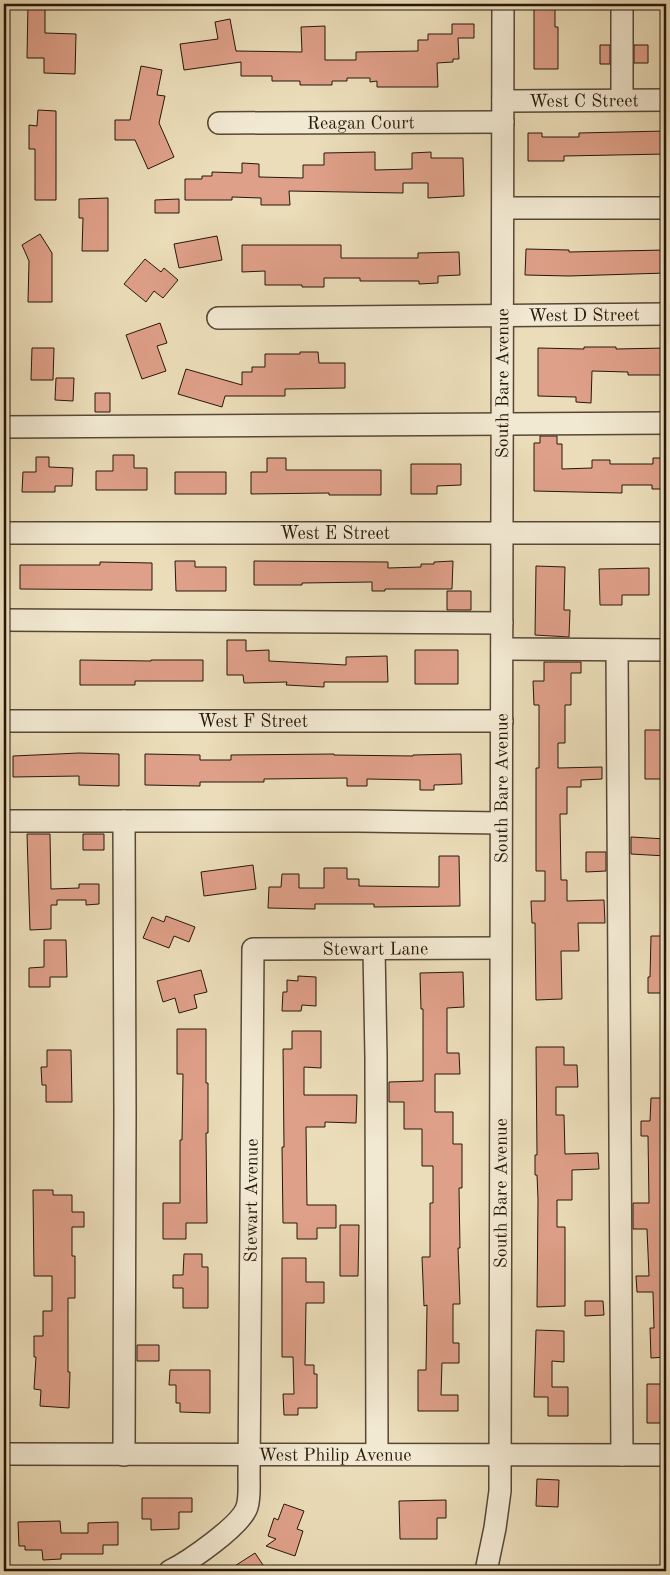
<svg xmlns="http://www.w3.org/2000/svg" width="670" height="1575" viewBox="0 0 670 1575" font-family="'Old Standard TT',serif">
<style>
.building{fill:#dfa089;stroke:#26170a}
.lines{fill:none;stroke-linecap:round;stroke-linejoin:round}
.minor-casing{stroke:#574836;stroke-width:24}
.minor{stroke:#f2e9d2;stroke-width:21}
.labels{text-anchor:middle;stroke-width:4;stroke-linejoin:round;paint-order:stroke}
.street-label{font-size:18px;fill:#26170a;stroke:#f2e9d2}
</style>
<rect width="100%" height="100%" fill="#ebddb9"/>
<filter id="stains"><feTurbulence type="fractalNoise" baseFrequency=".004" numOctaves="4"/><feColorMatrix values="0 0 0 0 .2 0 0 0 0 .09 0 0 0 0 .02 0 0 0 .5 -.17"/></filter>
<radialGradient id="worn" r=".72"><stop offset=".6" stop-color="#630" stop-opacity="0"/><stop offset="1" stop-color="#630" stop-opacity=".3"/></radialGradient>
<!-- building -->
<path class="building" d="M28,4H45V33L76,34L75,74L44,73V58H27Z
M534,4H555V27H558V69H534Z
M230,19L236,51L302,52L301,27L325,26V60H356V52L418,51V40H428V34H452V24H474V38H458L459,59H453V62L437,63L438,87H377V81L370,82V78H347V81H332V85H300V81H272V76H241V62L184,70L180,44L218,39L215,22Z
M600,45H610V64H600Z
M634,45H648V63H634Z
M141,66L162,70L157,95L165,96L159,123L174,157L148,169L135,140H115V120H130Z
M38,110L56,111V200H35V149H29V125L37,126Z
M666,131V154L564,156V161H528V133H542V137H579V133Z
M375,152V170L412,169V153L431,152V158H463L464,196L428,198V183H403V193L289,191L290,205H261V198L232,197V200H185V179H202V176H212V172L242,173V163L259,164V177L303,178V165H324V153Z
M108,198V251H82L83,218H79V199Z
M179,199V213H155V200Z
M40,234L52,253V302H28L29,261L22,245Z
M217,236L222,260L179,268L174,244Z
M242,245H341V258H418V253L459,252L460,275L438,276V283L419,284V281H360V278H324V287H302V285H265V271L242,272Z
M526,249L569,250V252L666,250V273L569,276L525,275Z
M145,259L161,272L164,268L178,280L163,298L154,291L146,302L124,284Z
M160,323L167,343L157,346L166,371L142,379L126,335Z
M584,347H616V349L666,348V375H628V372L592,371L591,403L576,402V397L538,396V348L584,349Z
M32,348H54L53,380H31Z
M300,352H318L319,363H345V388L285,389V396H225L222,407L178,394L186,369L242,385V372H252V367H265V354H300Z
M56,378H74L73,401L55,400Z
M95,393H110V412H95Z
M540,436H557V444H562V469L592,468V460H610V464H653V458H666V489H652V485H622V493L534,491V443H540Z
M113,455H134V468H147V490H96V471H113Z
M36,457H49V467L73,468L72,486H55V492H22L23,472H36Z
M267,458H286V470H381V495H329V493L251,494V472H267Z
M411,464H461V485L437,486V494H411Z
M175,472H226V494H175Z
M175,561H195V567H226V591H176Z
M254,561L388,562V568L421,567V564H434V562L453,561L452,589H385V591H372V582L302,583V585H254Z
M100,562L152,563V590L20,589V565H100Z
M536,566L565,567L564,610H570L569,637L535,635Z
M649,568V595H622V605H600L599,569Z
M447,591H471V610H447Z
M227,640H246V651L269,650V661L346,665V657L387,656L388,682H324V687L286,685L287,682L244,683L243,675H227Z
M415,650H458V684H415Z
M80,660L151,661V660H203V681H135V685H80Z
M544,662H581V673H571V705H565V743H558V768L602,767V779L581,780V787H567V814H560L561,880H567V901L604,900L605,923H578L579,951H561L562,999L536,1000L535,923H532L531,901H545V871H536V768H539V705H534L533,681H544Z
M645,730H666V779H645Z
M79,753L119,754V786L79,785V776L13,777V756Z
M145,754L200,755V760H231V755L334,754V755L413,756V755L461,754L462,784L434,785V790H420V780L367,779V786H347V778L264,779V782H200V786L145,785Z
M27,834H50L51,889L79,888V884H99V904L86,905V900H57V905H51V929L30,930Z
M83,834H104V850H83Z
M631,837L666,839V856L631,854Z
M586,852H606V871L586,872Z
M439,856H459L460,906L374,907V904H315V909L268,908L269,887H281L282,874H299V888H324V868H347V879H359V886L439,887Z
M253,865L256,889L204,896L201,872Z
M166,916L195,927L189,942L174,936L169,948L143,938L152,917L164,922Z
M651,936H666V993H648V977H650Z
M44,940H66L67,977H50V987H29V968L44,967Z
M201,970L207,992L194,995L197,1008L179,1013L175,998L163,1002L157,981Z
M463,972L464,1007L447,1008V1053H459L460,1074H435V1112H453V1144H462V1188H459L460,1248H458L460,1304H453V1343H459V1363H442L441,1395H458V1411H418V1370H426L427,1305L424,1306L422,1257H430V1203H433V1166H422V1129H404V1102H389V1082L423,1081V1009H421L420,973Z
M298,976L316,977V1006L302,1005L301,1011H282L283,992H287V980L298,981Z
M177,1029H206V1083H208V1133H206L207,1223H186V1239H163V1203H180V1140H182L183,1074H177Z
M292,1031H321V1068L304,1067V1095H357L356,1123L325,1122V1127H306L307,1205H336V1228H317V1239H297V1223H283L282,1147H284L283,1049H292Z
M536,1047H564V1065H577L578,1087H556V1115H564L565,1154L598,1153L599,1169L572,1170V1200H557V1227H565V1306L537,1307L538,1199L537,1175H535V1155H537Z
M47,1050H71L72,1102H46V1085H42L41,1067H47Z
M651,1098H666V1357L651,1358L650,1328H654L653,1292H637L636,1276H649L647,1229H633V1203H649L648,1136H641V1121H650Z
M33,1190H53V1195H72V1212H84V1227H72V1256H75V1298H68V1372H70L69,1408L40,1406L41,1390L34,1389L36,1357H34V1336H43V1311H52V1276H34Z
M340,1225H359L358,1276H340Z
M184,1254H202V1267H208V1308H183V1288H173V1275H183Z
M282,1258H306V1282H324V1303H306L305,1365H314V1374H317V1408H298V1415H284L283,1394H294L293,1357H282Z
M585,1301H603L604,1315L585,1316Z
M536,1330L564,1331V1362L552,1361V1387H568V1416H548V1397H534Z
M137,1345H159V1361H137Z
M170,1370H210V1413L180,1412V1403H176V1385H169Z
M647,1384H666V1423H647Z
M537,1479L559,1480L558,1507L536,1506Z
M142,1498H192V1512H179V1529L151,1530V1519H142Z
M446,1500V1518H437V1539H400L399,1501Z
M284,1504L304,1511L297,1529L303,1531L295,1556L266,1546L276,1539L268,1536L274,1518L278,1520Z
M60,1521L61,1533H88V1523L118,1522V1545H103V1554H61V1559L43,1560L42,1550H25V1546H19L18,1522Z
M255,1553L267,1571H227Z"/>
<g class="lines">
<defs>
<g id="minor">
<path d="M622,100V4"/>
<path id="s1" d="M503,101L666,100"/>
<path id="s2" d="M219,123L503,122"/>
<path d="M503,208H666"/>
<path id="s3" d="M218,318L666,314"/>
<path d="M4,427L666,423"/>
<path id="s4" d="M4,533H666"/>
<path d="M4,620L502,623"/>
<path d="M502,649L666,650"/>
<path d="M617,650L622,1455"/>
<path id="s5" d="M4,721H502"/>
<path d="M4,821H359L501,823"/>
<path d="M374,949L376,1057L377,1454"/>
<path id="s6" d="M4,1454L666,1455"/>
<path d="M124,1455L125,1113L124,821"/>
<path id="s7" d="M170,1571C188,1562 241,1526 247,1507C250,1498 249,1486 249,1476L253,949L500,948"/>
<path id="s8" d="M486,1571L495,1528L500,1491L503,4"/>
</g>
</defs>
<!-- minor casing -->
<use href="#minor" class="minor-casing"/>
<!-- minor -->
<use href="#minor" class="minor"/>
</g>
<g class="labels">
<!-- street labels -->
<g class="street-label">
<text dy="6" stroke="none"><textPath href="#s1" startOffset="81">West C Street</textPath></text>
<text dy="6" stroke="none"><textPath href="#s2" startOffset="142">Reagan Court</textPath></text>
<text dy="6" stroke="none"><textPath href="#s3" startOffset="366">West D Street</textPath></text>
<text dy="6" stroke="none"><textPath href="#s8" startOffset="1189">South Bare Avenue</textPath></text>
<text dy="6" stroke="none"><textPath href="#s4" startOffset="331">West E Street</textPath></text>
<text dy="6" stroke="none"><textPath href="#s5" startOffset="249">West F Street</textPath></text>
<text dy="6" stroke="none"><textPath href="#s8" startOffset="784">South Bare Avenue</textPath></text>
<text dy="6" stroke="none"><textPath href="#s7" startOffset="782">Stewart Lane</textPath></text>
<text dy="6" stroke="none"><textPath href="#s8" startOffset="379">South Bare Avenue</textPath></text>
<text dy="6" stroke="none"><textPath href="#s7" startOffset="408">Stewart Avenue</textPath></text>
<text dy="6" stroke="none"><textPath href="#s6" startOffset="331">West Philip Avenue</textPath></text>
</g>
</g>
<!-- margin -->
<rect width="670" height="1575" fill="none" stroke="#ebddb9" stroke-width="20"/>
<rect x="5" y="5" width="660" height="1565" fill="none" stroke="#26170a" stroke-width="2.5"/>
<rect x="10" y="10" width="650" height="1555" fill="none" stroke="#26170a"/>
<rect width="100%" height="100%" filter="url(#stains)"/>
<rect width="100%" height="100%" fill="url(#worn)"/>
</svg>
